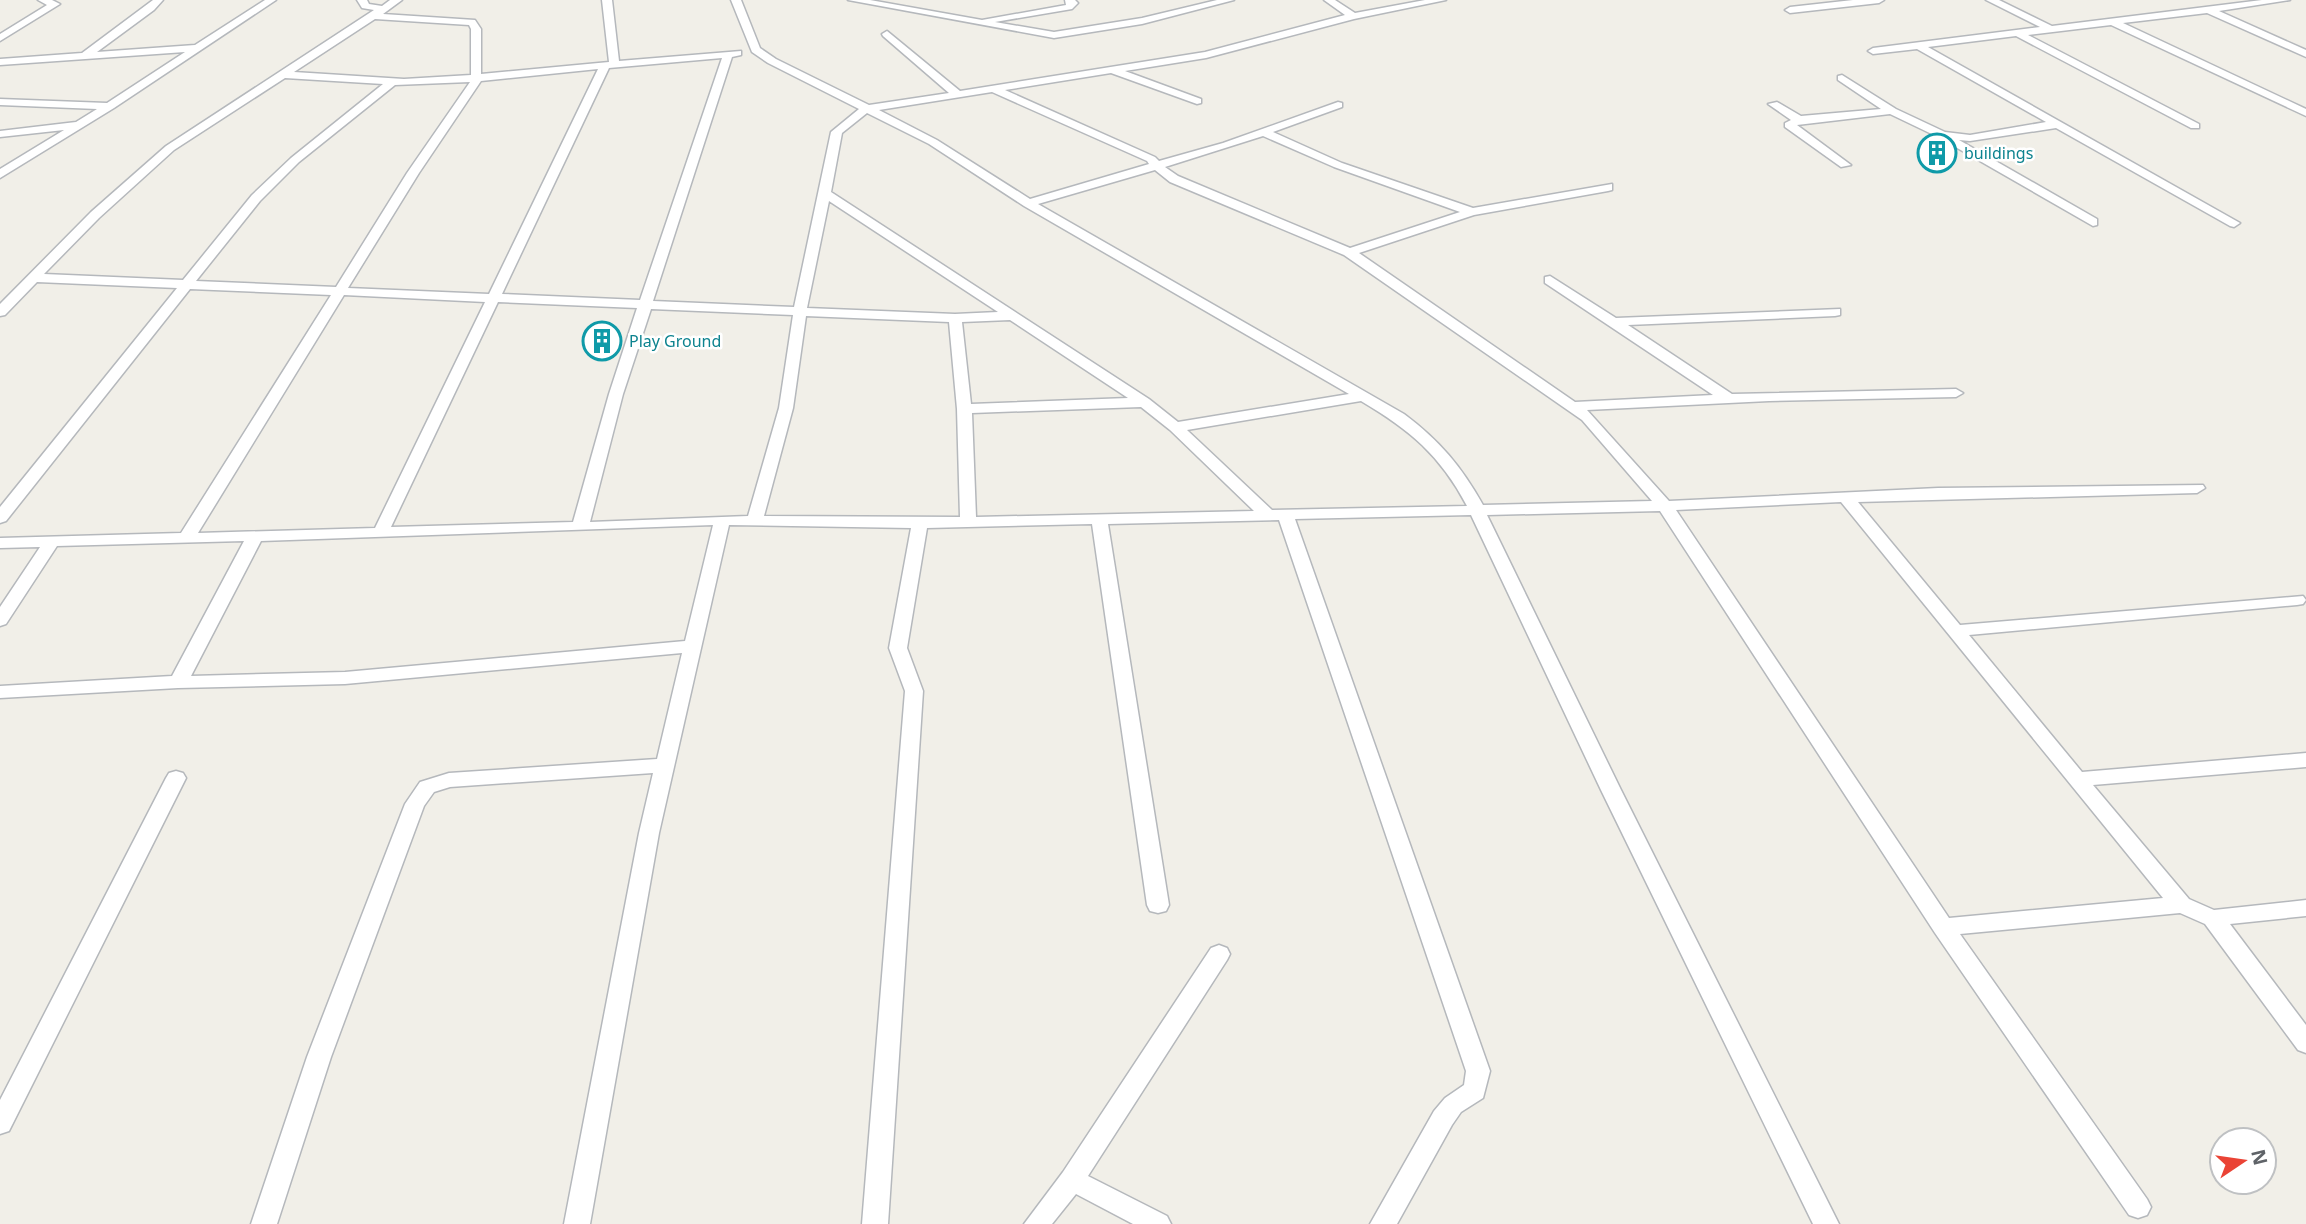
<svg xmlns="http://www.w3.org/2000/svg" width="2306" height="1224" viewBox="0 0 2306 1224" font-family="'Noto Sans',sans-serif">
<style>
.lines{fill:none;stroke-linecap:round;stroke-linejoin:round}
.minor-casing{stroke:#b5b8bc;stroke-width:3}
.minor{fill:#fff;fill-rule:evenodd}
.labels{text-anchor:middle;stroke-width:5;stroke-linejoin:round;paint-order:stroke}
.far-culture-label{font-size:16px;fill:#0d838f;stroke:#fff;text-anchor:start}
</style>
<rect width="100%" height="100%" fill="#f1efe8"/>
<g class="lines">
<defs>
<path id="minor" d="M38,0H52L60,4L0,41V34L47,5Z
M153,0H163L154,10L97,52L195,45L265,0H276L114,108L0,178V169L64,130L0,137V131L76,122L97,109L0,105V99L107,103L185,52L0,65V59L82,53Z
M357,0H367L369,4L382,6L390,0H402L383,14L475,20L481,29V74L609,62L602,0H612L619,61L741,51V55L732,57L653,301L794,307L831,132L859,109L768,63L752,52L731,0H741L760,48L776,59L869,105L949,93L883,36L882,34L887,31L960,91L1205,52L1345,15L1324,0H1335L1355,13L1425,0H1446L1354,19L1206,58L1125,71L1201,99V103L1197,104L1111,73L1005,90L1155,157L1159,161L1223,143L1338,102L1342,103V107L1273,132L1342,163L1473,208L1612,184V190L1608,191L1474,215L1359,253L1575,402L1713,395L1545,283V277L1550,276L1616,318L1840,309V315L1835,316L1628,325L1732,394L1956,389L1963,393L1956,397L1769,401L1587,410L1669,501L1938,488L2203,485L2205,488L2197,493L1858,502L1960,625L2303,596L2306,600L2303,604L2297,605L1969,635L2082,772L2306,753V767L2093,785L2189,899L2214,910L2306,900V916L2230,924L2306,1025V1053L2298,1050L2205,924L2180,913L1960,934L2147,1199L2151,1207L2147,1215L2138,1218L2129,1215L1935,933L1660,511L1487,515L1621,790L1839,1224H1813L1601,790L1471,515L1295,519L1490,1071L1483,1098L1461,1112L1452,1125L1397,1224H1370L1434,1111L1445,1098L1464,1085L1466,1071L1279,520L1108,524L1169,905L1166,911L1158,913L1150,911L1147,905L1092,524L927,528L907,648L923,691L888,1224H862L905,691L889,648L911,528L729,525L659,833L590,1224H564L639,833L653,773L450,787L434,792L424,806L331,1057L277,1224H251L307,1057L405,804L420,782L449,773L657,759L682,653L345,684L178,688L0,698V686L172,676L244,541L57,546L6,624L0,626V607L40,547L0,548V538L181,533L331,295L190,289L6,521L0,523V507L177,288L37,282L5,315L0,316V304L91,212L166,146L374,10L362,8ZM375,19L469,25L471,29V75L404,79L294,72ZM722,58L640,300L502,294L609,68ZM598,69L489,294L348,288L419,173L481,81ZM285,78L383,84L291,158L252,195L183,280L44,274L99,218L174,150ZM470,82L407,173L336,287L196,281L260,201L299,162L395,85ZM992,92L1147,161L1149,164L1030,199L937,140L879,110ZM867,113L929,144L1024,206L1349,394L1178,422L1149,399L831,192L842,133ZM1263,136L1334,167L1460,212L1350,248L1178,176L1165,167ZM1155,170L1170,182L1344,255L1582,420L1652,501L1483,505C1461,466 1440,441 1404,414L1038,204ZM829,201L998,312L955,314L807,308ZM344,295L485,302L375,528L198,533ZM498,302L637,308L609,394L573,522L391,527ZM651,309L793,315L779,408L748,516L590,522L623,394ZM806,316L949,322L957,409L960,517L764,516L793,408ZM1010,320L1128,398L971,404L962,322ZM1361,401C1410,430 1440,455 1467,506L1272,510L1187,430ZM1141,407L1170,430L1254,511L976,517L972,413ZM1841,502L2163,898L1949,918L1676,510ZM713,525L685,641L345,672L191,676L261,541Z
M848,0H870L982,20L1066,5L1065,0H1075L1078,3L1072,9L995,22L1054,32L1142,18L1217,0H1234L1142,24L1054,38Z
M1853,0H1884L1879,3L1790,13L1785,10L1790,7Z
M1986,0H1999L2052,26L2262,0H2290L2219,11L2306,50V57L2207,13L2123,23L2306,109V116L2111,25L2028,35L2199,124V128H2191L2016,36L1928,47L2240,223L2234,227L2230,226L2056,128L1970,141L1959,140L2097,219V225L2093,226L1938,137L1890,114L1797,125L1851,165L1841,167L1785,127V123L1791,120L1768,104L1777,102L1801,116L1881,109L1838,80V76L1842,75L1896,109L1945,132L1970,135L2046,122L1917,49L1873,54L1868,51L1873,48L2040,27Z
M176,771L183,773L186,778L9,1131L0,1134V1100L166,778L169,773Z
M1219,945L1227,948L1230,954L1227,960L1088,1176L1167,1216L1171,1224H1133L1076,1194L1052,1224H1024L1063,1172L1211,948Z"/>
</defs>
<!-- minor casing -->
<use href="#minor" class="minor-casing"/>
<!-- minor -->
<use href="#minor" class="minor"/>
</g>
<!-- icons -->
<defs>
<symbol id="building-ring" viewBox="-11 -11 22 22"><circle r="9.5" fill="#fff" stroke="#0f9aa8" stroke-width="1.5"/><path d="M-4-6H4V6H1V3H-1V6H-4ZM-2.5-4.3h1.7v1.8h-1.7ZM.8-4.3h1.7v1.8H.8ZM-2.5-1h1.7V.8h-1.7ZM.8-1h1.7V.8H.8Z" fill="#0f9aa8"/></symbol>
</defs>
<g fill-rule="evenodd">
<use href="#building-ring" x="1915" y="131" width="44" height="44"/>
<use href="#building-ring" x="580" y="319" width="44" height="44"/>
</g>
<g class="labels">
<!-- far-culture labels -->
<g class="far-culture-label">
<text x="1964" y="159">buildings</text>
<text x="629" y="347">Play Ground</text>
</g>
</g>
<!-- north arrow -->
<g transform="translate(2243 1161) rotate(77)"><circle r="33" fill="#ffffff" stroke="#bfc1c3" stroke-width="2"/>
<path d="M0-5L12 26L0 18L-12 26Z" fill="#ea4335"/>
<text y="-10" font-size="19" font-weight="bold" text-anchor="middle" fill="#5f6368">N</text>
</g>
</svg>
